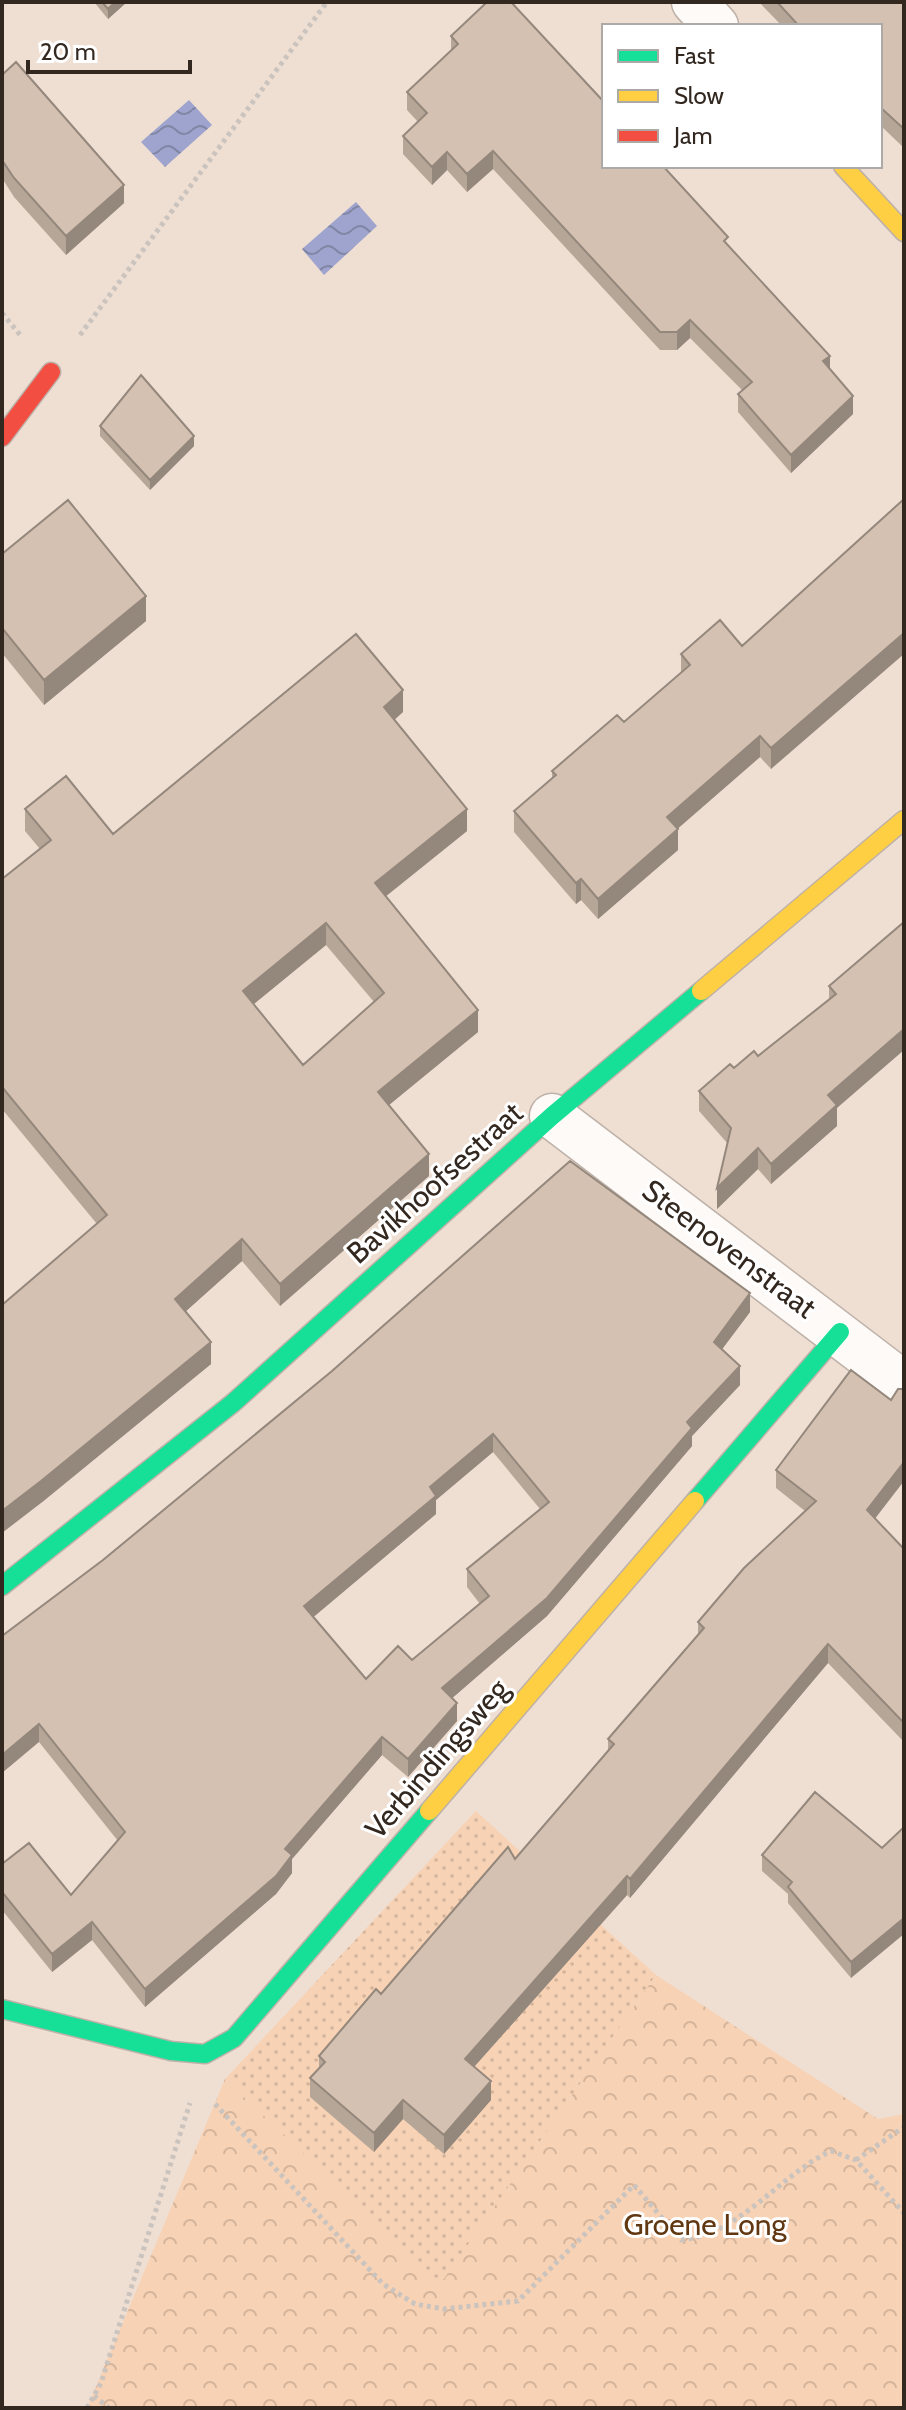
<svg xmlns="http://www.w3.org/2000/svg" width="906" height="2410" viewBox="0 0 906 2410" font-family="Cabin,sans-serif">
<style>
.grass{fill:url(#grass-dots)}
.forest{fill:url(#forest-crowns)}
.water{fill:url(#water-waves)}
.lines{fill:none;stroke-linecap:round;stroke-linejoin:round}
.street-casing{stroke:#beb1a8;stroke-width:47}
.fast-casing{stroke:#beb1a8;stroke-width:21}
.slow-casing{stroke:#beb1a8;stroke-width:21}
.jam-casing{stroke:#beb1a8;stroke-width:21}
.path{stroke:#cac3be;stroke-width:5;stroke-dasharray:4 4;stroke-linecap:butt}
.street{stroke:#fdfaf8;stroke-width:44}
.fast{stroke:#16e098;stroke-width:18}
.slow{stroke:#ffcf43;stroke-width:18}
.jam{stroke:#f24e42;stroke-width:18}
.wall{fill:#b6a698;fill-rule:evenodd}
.shaded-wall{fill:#94877c}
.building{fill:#d4c1b1;stroke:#94877c;stroke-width:2;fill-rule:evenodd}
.labels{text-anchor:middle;stroke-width:6;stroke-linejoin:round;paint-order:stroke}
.street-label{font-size:30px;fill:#332820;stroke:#fff}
.park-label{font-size:30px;fill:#603710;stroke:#fff}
</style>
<defs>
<pattern id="grass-dots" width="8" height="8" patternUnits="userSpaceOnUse" patternTransform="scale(2)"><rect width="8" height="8" fill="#f7d2b5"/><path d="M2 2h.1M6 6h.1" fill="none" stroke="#d4b49b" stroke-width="1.8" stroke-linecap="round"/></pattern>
<pattern id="forest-crowns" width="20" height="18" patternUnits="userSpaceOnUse" patternTransform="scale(2)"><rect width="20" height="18" fill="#f7d2b5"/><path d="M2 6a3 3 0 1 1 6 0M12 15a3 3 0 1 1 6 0" fill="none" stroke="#d4b49b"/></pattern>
<pattern id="water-waves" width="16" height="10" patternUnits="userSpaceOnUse" patternTransform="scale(2)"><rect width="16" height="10" fill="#9ea4cd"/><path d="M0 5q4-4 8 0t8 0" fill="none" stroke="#8186a6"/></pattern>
</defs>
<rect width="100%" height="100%" fill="#efdfd3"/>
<!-- grass -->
<path class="grass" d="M476,1811L656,1975L441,2284L225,2079Z"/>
<!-- forest -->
<path class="forest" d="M656,1975L878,2119L904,2114V2408H87L225,2079L441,2283Z"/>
<!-- water -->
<path class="water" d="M189,100L212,125L165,167L141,142Z
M356,202L377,226L324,275L302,249Z"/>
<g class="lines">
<defs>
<path id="street" d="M694,2L716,26
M552,1116L904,1384"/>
<path id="fast" d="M695,1501L840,1332
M2,1586L233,1403L552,1116L701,991
M2,2009L171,2051L205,2054L234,2038L429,1811"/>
<path id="slow" d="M843,166L904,232
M701,991L904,820
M429,1811L695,1501"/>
<path id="jam" d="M2,437L51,372"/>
</defs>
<!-- street casing -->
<use href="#street" class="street-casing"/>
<!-- fast casing -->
<use href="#fast" class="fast-casing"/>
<!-- slow casing -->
<use href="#slow" class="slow-casing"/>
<!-- jam casing -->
<use href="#jam" class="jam-casing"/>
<!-- path -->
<path class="path" d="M2,313L21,336
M80,335L327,2
M215,2104L383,2284L415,2304L444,2309L518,2301L634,2185L681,2240C741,2234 779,2175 831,2151L856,2160L904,2213
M856,2160L904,2127
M94,2396L109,2408
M87,2408L101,2383L190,2103"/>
<!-- street -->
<use href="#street" class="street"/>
<!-- fast -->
<use href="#fast" class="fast"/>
<!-- slow -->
<use href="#slow" class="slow"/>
<!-- jam -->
<use href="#jam" class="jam"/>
</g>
<!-- wall -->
<path class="wall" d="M94,2H127L108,19Z
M759,2H904V148L880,125V26H782Z
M451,36L728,246L830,369L853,414L791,473L738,412V394L742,390L690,338L677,350H660L493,169L467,192L447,170L432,185L403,154V136L418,122L407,110V92L451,51Z
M2,75L124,203L66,255L14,197L2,178Z
M100,426L194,446L150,490L100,436Z
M904,499L771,769L760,757L677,829L678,850L598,919L581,900L576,904L514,832V811L552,778V771L624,722L681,673V654L742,646Z
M2,554L146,621L44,705L2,653Z
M403,712L394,720L467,831L386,896L478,1032L389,1105L429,1176L280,1306L242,1261L186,1311L211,1364L41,1503L97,1224L2,1109V879L40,849L25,831V809L113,834ZM326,945L374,1002L303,1065L253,1004Z
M904,922L837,1108V1126L771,1184L758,1169L717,1209L728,1144L699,1111V1091L734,1068L758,1056L829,999V986Z
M750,1312L722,1349L740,1385L692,1436V1446L547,1616L452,1698L457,1721L408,1777L382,1755L292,1859V1873L276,1894L145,2007L92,1940L52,1972L2,1910V1864L71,1895L118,1841L39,1742L2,1636ZM493,1452L540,1509L467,1569V1587L480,1604L412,1660L366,1679L313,1617L436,1514V1500Z
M776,1470L875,1519L904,1549V1742L828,1663L630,1898L627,1895L474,2067L491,2100L444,2154L403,2119L374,2152L310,2097V2078L319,2069V2056L515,1859L608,1750V1739L698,1635V1622L805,1511L776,1488Z
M882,1848L851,1978L788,1903V1894L762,1871V1855Z"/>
<!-- shaded-wall -->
<path class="shaded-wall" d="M115,2H127L108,19V9Z
M493,151V169L467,192V174Z
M447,152V170L432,185V167Z
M124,185V203L66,255V236Z
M690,320V338L677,350V332Z
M830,356V374L823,361Z
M853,396V414L791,473V455Z
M194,436V446L150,490V480Z
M146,596V621L44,705V680Z
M904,633V654L771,769V748Z
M403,690V712L384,729V707Z
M760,736V757L667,838V817Z
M467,809V831L375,905V883Z
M678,829V850L598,919V899Z
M581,879V900L576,904V883Z
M326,923V945L243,1013V991Z
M478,1010V1032L378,1114V1092Z
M904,1029V1050L837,1108V1126L771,1184V1164L828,1095Z
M758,1148V1169L717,1209V1188Z
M429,1154V1176L280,1306V1284Z
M242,1239V1261L175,1321V1299Z
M750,1293V1312L714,1360V1342Z
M211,1342V1364L41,1503L2,1533V1511Z
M740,1366V1385L692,1436V1446L547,1616L442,1707V1688Z
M493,1434V1452L436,1500V1514L304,1625V1606L430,1487Z
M904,1462V1481L867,1529V1510Z
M828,1644V1663L630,1898V1879Z
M457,1703V1721L408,1777V1759Z
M39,1724V1742L2,1773V1755Z
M382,1737V1755L292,1859V1873L276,1894L145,2007V1989L285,1849Z
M627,1876V1895L465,2077V2059Z
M904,1918V1934L851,1978V1962Z
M92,1922V1940L52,1972V1954Z
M491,2081V2100L444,2154V2135Z
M403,2100V2119L374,2152V2133Z
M4,2148V2167L2,2169V2150Z"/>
<!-- building -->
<path class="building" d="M102,2H115L108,9Z
M487,2H511L604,102V166H663L728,237L724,241L830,356L823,361L853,396L791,455L738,394L752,382L690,320L677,332H660L493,151L467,174L447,152L432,167L403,136L427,113L407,92L458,44L451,36Z
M777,2H904V129L880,107V26H799Z
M16,62L124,185L66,236L14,178L2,160V75Z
M141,375L194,436L150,480L100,426Z
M904,499V633L771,748L760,736L667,817L678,829L598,899L581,879L576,883L514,811L556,775L552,771L617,715L624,722L690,665L681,654L720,620L742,646Z
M68,500L146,596L44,680L2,628V554Z
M356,634L403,690L384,707L467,809L375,883L478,1010L378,1092L429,1154L280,1284L242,1239L175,1299L211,1342L41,1481L2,1511V1305L107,1215L2,1087V879L51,840L25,809L66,776L113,834ZM326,923L384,993L303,1065L243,991Z
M904,922V1029L828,1095L837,1105L771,1164L758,1148L717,1188L731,1128L699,1091L730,1064L734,1068L754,1051L758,1056L836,994L829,986Z
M570,1161L750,1293L714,1342L740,1366L687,1422L692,1428L547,1598L442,1688L457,1703L408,1759L382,1737L285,1849L292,1855L276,1876L145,1989L92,1922L52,1954L2,1892V1864L29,1843L71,1895L125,1832L39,1724L2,1755V1636L103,1560L332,1371ZM493,1434L549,1502L467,1569L489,1596L412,1660L398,1646L366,1679L304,1606L436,1496L430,1487Z
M851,1370L891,1400L898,1389H904V1462L867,1510L904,1549V1723L828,1644L630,1879L627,1876L465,2059L491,2081L444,2135L403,2100L374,2133L310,2078L325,2062L319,2056L376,1989L381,1994L508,1847L515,1859L614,1744L608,1739L704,1628L698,1622L744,1568L816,1501L776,1470Z
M815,1792L882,1848L904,1827V1918L851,1962L788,1887L792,1882L762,1855Z"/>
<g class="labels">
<!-- street labels -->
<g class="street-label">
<text transform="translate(435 1183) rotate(-42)" y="10">Bavikhoofsestraat</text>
<text transform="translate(729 1249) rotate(37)" y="10">Steenovenstraat</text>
<text transform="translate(437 1759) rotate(-49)" y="10">Verbindingsweg</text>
</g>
<!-- park labels -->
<g class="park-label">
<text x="705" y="2235">Groene Long</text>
</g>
</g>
<!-- border -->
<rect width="906" height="2410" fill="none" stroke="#332820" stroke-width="8"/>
<!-- legend -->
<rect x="602" y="24" width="280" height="144" fill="#ffffff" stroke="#ada9a6" stroke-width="2"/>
<rect x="618" y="50" width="40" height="12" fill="#16e098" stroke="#ada9a6" stroke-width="2"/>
<text x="674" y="64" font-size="24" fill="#332820">Fast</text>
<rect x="618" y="90" width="40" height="12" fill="#ffcf43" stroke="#ada9a6" stroke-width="2"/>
<text x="674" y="104" font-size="24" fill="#332820">Slow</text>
<rect x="618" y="130" width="40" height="12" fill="#f24e42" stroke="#ada9a6" stroke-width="2"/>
<text x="674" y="144" font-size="24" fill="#332820">Jam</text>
<!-- scale -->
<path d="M28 60v12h162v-12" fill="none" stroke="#332820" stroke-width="4"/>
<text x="40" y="60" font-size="24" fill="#332820" stroke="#ffffff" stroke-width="6" paint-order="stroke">20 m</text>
</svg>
